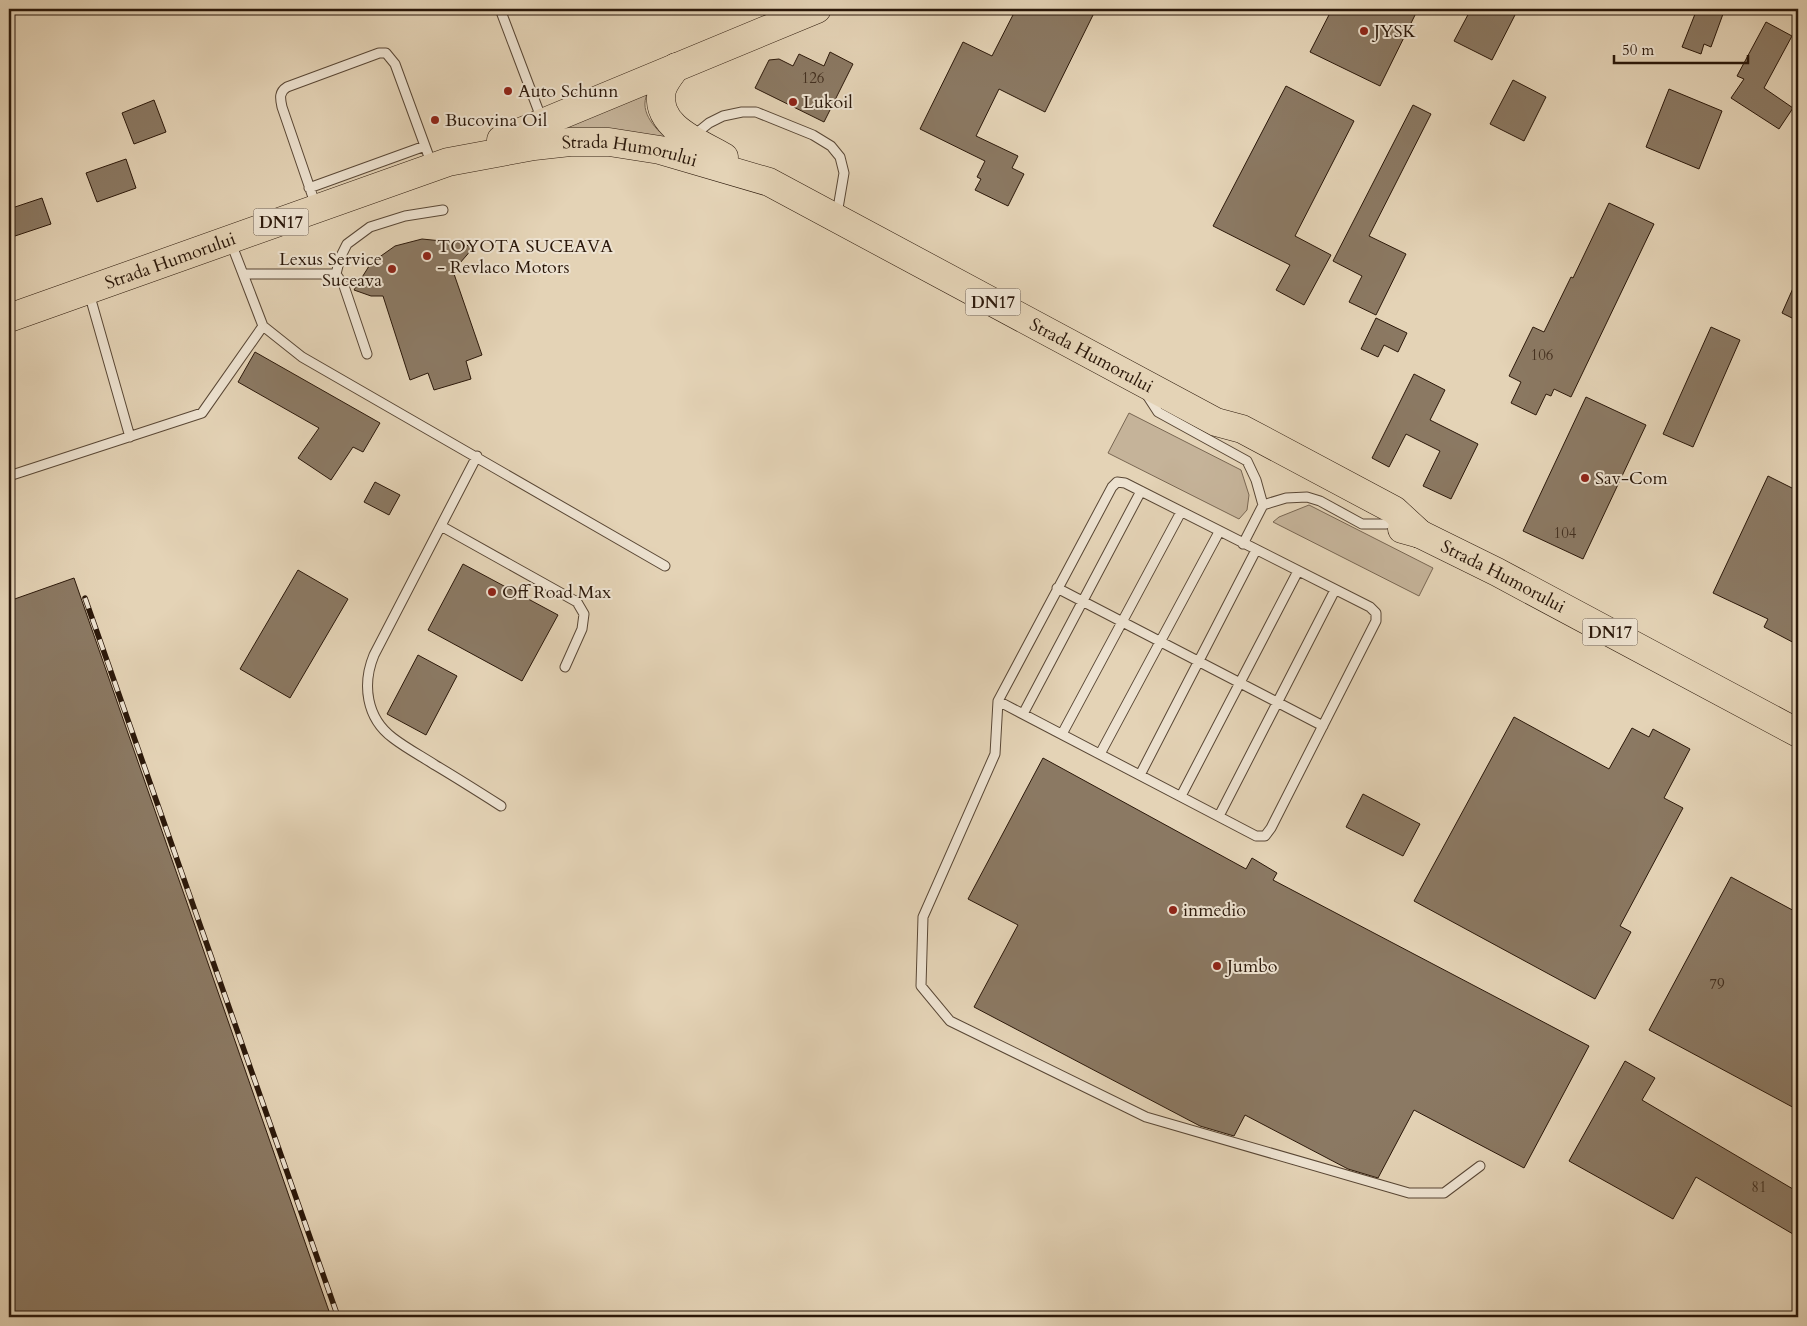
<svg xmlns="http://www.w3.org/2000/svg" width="1807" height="1326" viewBox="0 0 1807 1326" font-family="Cardo,serif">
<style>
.green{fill:#c5b399;stroke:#786652}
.building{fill:#8b7963;stroke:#2b180a}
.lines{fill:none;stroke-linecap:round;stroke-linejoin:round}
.lane-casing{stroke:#594735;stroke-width:11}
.primary-casing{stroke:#2b180a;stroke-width:29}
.lane{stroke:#ede2d0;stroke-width:9}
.primary{stroke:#e4d3b6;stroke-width:28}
.rail-casing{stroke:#2b180a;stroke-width:5.5}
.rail{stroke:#ede2d0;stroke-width:4;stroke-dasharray:11;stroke-linecap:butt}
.poi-dot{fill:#8f2418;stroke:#ede2d0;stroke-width:2}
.labels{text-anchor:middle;stroke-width:4;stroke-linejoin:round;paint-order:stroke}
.number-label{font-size:15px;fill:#433020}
.shield{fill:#ede2d0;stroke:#655545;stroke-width:1}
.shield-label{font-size:16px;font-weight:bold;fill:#2b180a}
.poi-label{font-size:18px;fill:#2b180a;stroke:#ede2d0;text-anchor:start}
.street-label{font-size:18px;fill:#2b180a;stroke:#ede2d0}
</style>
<rect width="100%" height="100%" fill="#e4d3b6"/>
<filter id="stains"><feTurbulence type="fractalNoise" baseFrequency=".004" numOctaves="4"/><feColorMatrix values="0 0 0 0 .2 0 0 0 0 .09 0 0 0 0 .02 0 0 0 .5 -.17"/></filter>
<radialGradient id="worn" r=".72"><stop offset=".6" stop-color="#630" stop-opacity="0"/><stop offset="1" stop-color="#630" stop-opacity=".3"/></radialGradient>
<!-- green -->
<path class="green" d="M652,82C650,87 647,92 646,97C640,116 660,133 673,144L538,137Z
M1129,413L1241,470L1249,495L1247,510L1239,519L1108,453Z
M1309,505L1433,568L1419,596L1273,522L1279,517Z"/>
<!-- building -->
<path class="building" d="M1016,9H1096L1045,112L999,89L976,136L1018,156L1012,168L1024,174L1008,206L975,190L981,179L977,177L985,161L920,129L963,42L992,56Z
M1332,9H1418L1380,86L1310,52Z
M1471,9H1508L1516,13L1492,60L1454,41Z
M1697,9H1710L1723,14L1711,47L1704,44L1701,54L1682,47Z
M1766,22L1792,36L1764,88L1793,108L1779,129L1731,98L1744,79L1737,76Z
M830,52L853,64L824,122L755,88L769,60L779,59L793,66L799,54L824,66Z
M1513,80L1546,97L1524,141L1490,124Z
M1286,86L1354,121L1295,236L1331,255L1304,305L1276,290L1290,265L1213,226Z
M1669,89L1722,111L1699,169L1646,147Z
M154,100L166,132L134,144L122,113Z
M1413,105L1431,114L1369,236L1406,254L1376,315L1349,302L1362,276L1333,261Z
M126,159L136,188L97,202L86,173Z
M42,198L51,224L9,238V209Z
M1609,203L1654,224L1571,397L1554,389L1551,396L1546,394L1536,415L1511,403L1521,382L1509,376L1533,327L1544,332L1571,277L1573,278Z
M422,239L462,243L473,248L453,271L482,355L466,361L471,379L434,390L428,373L410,380L383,296H371L354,290L371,263L395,246Z
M1798,277V321L1782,313Z
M1376,318L1407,333L1398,352L1384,345L1378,357L1361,349Z
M1711,327L1740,340L1693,447L1663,434Z
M255,352L380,423L363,452L353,447L331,480L298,458L319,428L238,382Z
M1414,374L1445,390L1430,420L1478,444L1451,499L1423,486L1440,451L1406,434L1389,467L1372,458Z
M1586,397L1646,425L1583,559L1523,531Z
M1768,476L1798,491V645L1764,627L1768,619L1713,593Z
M375,482L400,495L389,515L364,502Z
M463,564L558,615L522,681L428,630Z
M298,570L348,599L290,698L240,669Z
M74,578L331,1317H9V601Z
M418,655L457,676L426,735L387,714Z
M1514,717L1609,769L1632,728L1649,737L1653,729L1690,749L1664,798L1683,808L1620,926L1631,932L1595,999L1414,901Z
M1043,758L1246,869L1252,858L1277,873L1273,880L1589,1046L1524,1168L1414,1110L1378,1178L1348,1169L1245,1115L1234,1136L1200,1126L974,1007L1018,925L968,899Z
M1363,794L1420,824L1403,856L1346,827Z
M1731,877L1798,913V1110L1649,1030Z
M1625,1061L1655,1078L1642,1100L1798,1192V1237L1696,1177L1673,1219L1569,1161Z"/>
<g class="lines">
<defs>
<path id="lane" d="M500,9L542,120
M693,136L709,123L723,116L742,112H756L813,135L831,146L840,157L844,173L837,214
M309,188L425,146
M316,206L282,107C280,98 279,92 287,87L379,53H386L395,64L432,165
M231,243L263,326L302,357L665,566
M243,274H336
M89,293L130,437
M367,354L344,286L336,274L340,258L347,244L370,227L405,216L443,210
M1147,395L1158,412L1247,461L1256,480L1263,505L1286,498L1307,497L1320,501L1362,524H1386
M477,456L374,655C362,684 366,718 393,738C406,748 421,756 435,765C457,778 479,792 501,806
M9,476L202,413L263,326
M441,526L577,602L584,614L582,629L565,667
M1243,544L1263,505
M1057,588L1323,726
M998,701L1256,836H1265L1271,828L1376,621V613L1370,607L1125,483L1117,482L1112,487L998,701L995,754L923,917L921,986L950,1021L1146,1117L1409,1193H1444L1480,1166
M1023,714L1141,491
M1062,734L1181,512
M1100,754L1219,532
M1140,775L1256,550
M1181,796L1298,571
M1219,816L1335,590"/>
<g id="primary">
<path d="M676,67C671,74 664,82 662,90C653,126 700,143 724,157"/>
<path d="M501,140L817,9"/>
<path id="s1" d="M9,318L448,162L534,146L570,142H609L660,150L769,182L1216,422L1242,429L1394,510L1420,534"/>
<path id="s2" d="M1402,529L1420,534L1497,572L1798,733"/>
</g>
</defs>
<!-- lane casing -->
<use href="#lane" class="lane-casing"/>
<!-- primary casing -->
<use href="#primary" class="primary-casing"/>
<!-- lane -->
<use href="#lane" class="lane"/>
<!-- primary -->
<use href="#primary" class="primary"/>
<defs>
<path id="rail" d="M85,598L338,1317"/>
</defs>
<!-- rail casing -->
<use href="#rail" class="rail-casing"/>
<!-- rail -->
<use href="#rail" class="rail"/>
</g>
<!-- markers -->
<g class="poi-dot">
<circle cx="1364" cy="31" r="5"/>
<circle cx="508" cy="91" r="5"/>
<circle cx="793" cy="102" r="5"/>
<circle cx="435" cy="120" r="5"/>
<circle cx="427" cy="256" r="5"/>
<circle cx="392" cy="269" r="5"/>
<circle cx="1585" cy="478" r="5"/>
<circle cx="492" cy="592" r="5"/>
<circle cx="1173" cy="910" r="5"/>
<circle cx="1217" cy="966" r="5"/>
</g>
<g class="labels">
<!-- number labels -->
<g class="number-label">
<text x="813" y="83">126</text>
<text x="1542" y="360">106</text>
<text x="1565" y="538">104</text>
<text x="1717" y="989">79</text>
<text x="1759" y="1192">81</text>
</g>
<!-- shield labels -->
<g class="shield">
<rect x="253.5" y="208.5" width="55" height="27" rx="4"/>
<rect x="965.5" y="288.5" width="55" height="27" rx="4"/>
<rect x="1582.5" y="618.5" width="55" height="27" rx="4"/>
</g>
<g class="shield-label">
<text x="281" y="228">DN17</text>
<text x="993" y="308">DN17</text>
<text x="1610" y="638">DN17</text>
</g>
<!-- poi labels -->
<g class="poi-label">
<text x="1374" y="37">JYSK</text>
<text x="518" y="97">Auto Schunn</text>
<text x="803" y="108">Lukoil</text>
<text x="445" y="126">Bucovina Oil</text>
<text x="437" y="252">TOYOTA SUCEAVA<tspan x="437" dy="21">- Revlaco Motors</tspan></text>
<text x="382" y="265" text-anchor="end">Lexus Service<tspan x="382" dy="21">Suceava</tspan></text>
<text x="1595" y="484">Sav-Com</text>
<text x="502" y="598">Off Road Max</text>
<text x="1183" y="916">inmedio</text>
<text x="1227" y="972">Jumbo</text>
</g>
<!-- street labels -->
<g class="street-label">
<text dy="6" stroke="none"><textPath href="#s1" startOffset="650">Strada Humorului</textPath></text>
<text dy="6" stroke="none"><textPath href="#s1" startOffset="171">Strada Humorului</textPath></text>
<text dy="6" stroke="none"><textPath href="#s1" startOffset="1160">Strada Humorului</textPath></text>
<text dy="6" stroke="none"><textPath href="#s2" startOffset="112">Strada Humorului</textPath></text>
</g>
</g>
<!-- margin -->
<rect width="1807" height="1326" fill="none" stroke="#e4d3b6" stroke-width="30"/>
<rect x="10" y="10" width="1787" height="1306" fill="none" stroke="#2b180a" stroke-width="2.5"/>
<rect x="15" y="15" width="1777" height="1296" fill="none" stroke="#2b180a"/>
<!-- scale -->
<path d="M1614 55v8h134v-8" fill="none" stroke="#2b180a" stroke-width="2.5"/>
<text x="1622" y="55" font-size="15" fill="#2b180a" stroke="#ede2d0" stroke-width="4" paint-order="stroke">50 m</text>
<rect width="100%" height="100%" filter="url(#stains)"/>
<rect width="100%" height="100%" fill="url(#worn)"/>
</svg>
